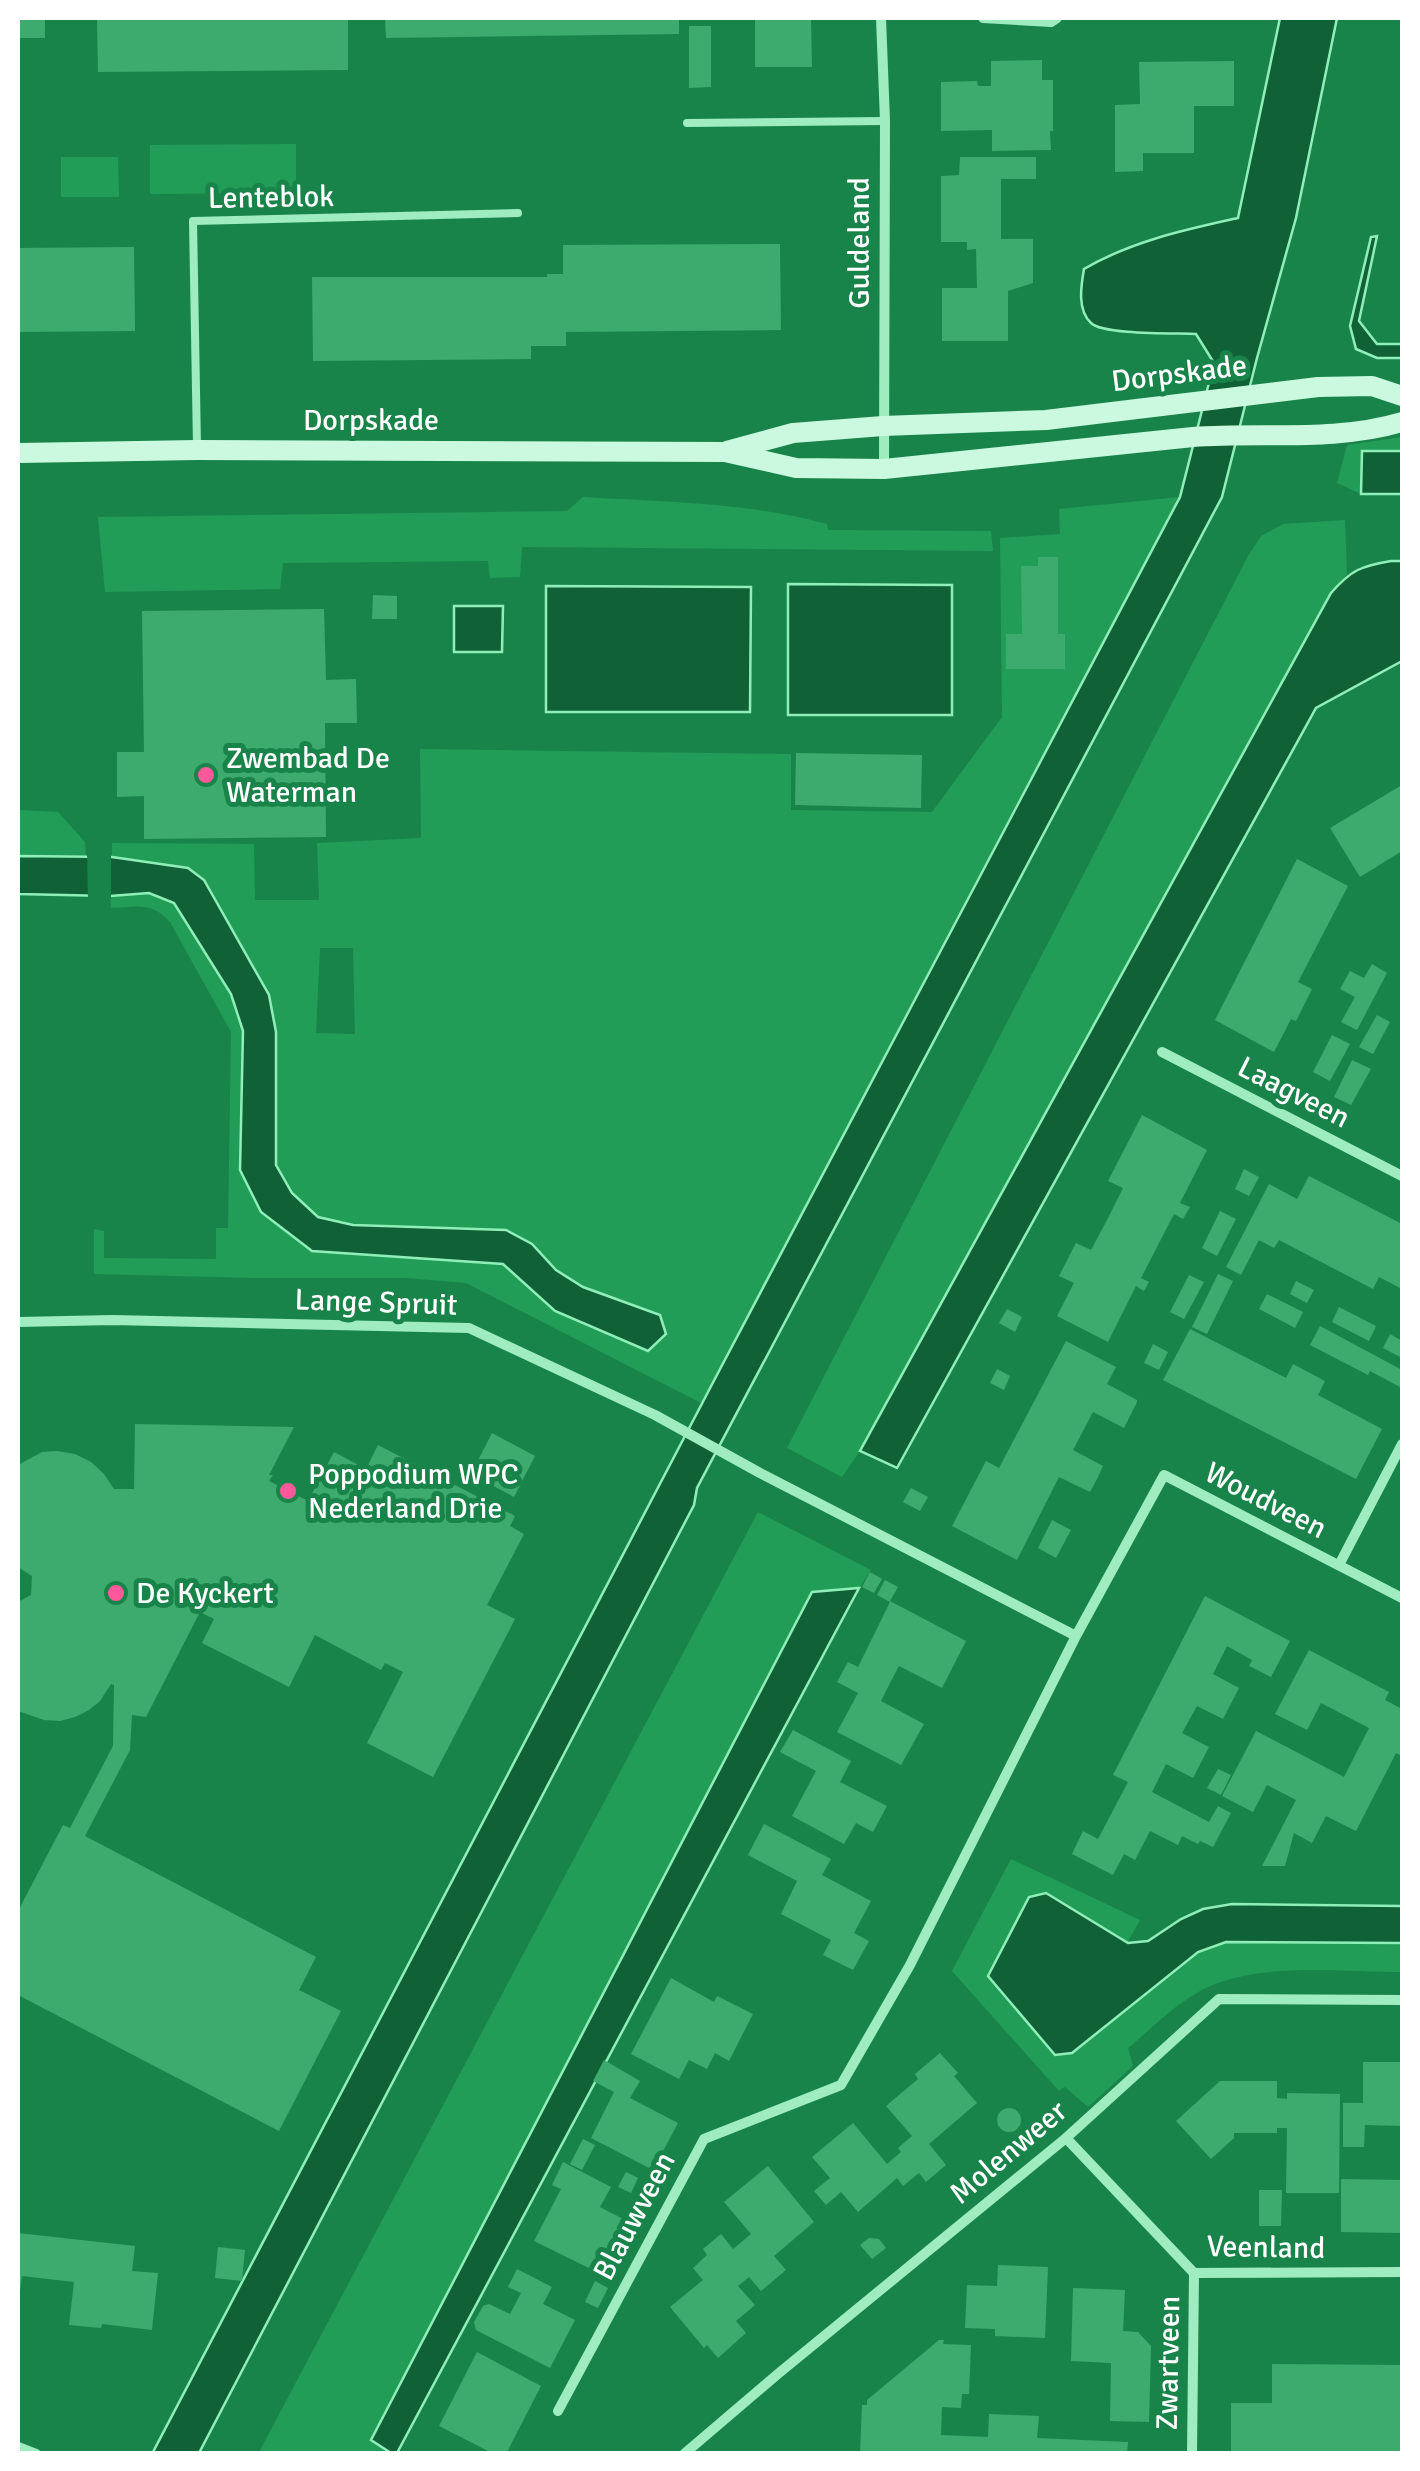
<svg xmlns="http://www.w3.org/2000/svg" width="1420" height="2471" viewBox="0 0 1420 2471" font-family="Signika,sans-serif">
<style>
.green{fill:#229d58;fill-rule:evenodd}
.water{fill:#106236;stroke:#90eeb9;stroke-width:2.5}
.pier{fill:#19844a}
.building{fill:#3dab6e}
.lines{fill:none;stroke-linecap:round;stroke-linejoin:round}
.service{stroke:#9eecc0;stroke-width:8}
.minor{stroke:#9eecc0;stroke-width:10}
.secondary{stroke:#caf9e0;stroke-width:20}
.poi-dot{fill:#ff599b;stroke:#19844a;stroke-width:4}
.labels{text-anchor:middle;stroke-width:10;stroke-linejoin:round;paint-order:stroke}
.street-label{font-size:30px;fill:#fff;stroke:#19844a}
.poi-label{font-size:30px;fill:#fff;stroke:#19844a;text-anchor:start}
</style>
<rect width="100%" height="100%" fill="#19844a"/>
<!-- green -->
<path class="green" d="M296,144V193L150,194V145Z
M61,157H118L119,197H61Z
M1402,437V451H1362L1361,494L1337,483L1347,445Z
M583,497C664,502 748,502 827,524L828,530L991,531L993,551L522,547L520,577L490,578L488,561L283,563L280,589L105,592L98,517L567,511Z
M1180,497L723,1363L707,1406L466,1283L406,1278H257L94,1274V1229L104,1231V1258L216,1259V1228H228L231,1032L170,922C152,901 136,907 111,908L110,896L150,893L174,903L231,994L243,1031L240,1170L261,1212L312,1251L504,1264L556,1311L660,1315L583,1287L556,1270L532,1244L506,1230L353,1225L318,1217L292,1193L276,1166V1032L269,995L204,880L188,868L112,857V843L254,844L255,900H319L317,843L421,838L420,749L791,754V810L932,812L1002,717L1000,538L1060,534L1059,509ZM320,948H353L355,1034L316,1033Z
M1345,520L1347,574L1331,593L860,1451L842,1477L787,1448L1248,556L1261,536L1283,524Z
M18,810L58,812L85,842L86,857L18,856Z
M758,1512L871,1570L859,1588L812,1592L371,2440L391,2453L258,2454Z
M1011,1859L1140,1920L1127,1943L1047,1893L988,1976L1199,1952L1226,1942L1402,1943V1972C1338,1972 1250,1960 1195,1994C1171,2008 1149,2031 1128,2048L1133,2066L1088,2107L1065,2087L1059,2091L952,1971Z"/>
<!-- water -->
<path class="water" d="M1280,18H1337L1296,218L1257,358L1222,497L697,1488L694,1505L199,2453L152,2454C497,1802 832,1147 1180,497L1214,363L1196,334C1176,333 1103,335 1091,323C1077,310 1081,286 1084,269C1132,241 1184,230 1238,218Z
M1377,236L1359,321L1377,344H1402V358H1377L1356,349L1350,326L1371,237Z
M1362,451H1402V494H1361Z
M1391,561H1402V661L1316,708L897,1468L860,1451L1331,593C1351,570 1361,566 1391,561Z
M788,584L952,585V715H788Z
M546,586L751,587L750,712H546Z
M454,606H503L502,652H454Z
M18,856L112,857L188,868L204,880L269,995L276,1032V1165L292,1193L318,1217L353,1225L506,1230L532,1244L556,1270L583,1287L660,1315L666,1334L648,1351L555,1311L503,1264L312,1251L261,1212L240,1170L243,1031L231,994L174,903L149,893L110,896L18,894Z
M859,1588L397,2453H391L371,2440L812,1592Z
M1046,1893L1128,1943L1148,1941L1181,1919L1203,1909L1232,1904L1402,1906V1943L1226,1942L1198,1952L1072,2053L1055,2055L988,1976L1029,1897Z"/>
<!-- pier -->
<path class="pier" d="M87,852H111V901L88,900Z"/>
<!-- building -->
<path class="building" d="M18,18H45V38H18Z
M97,18H348V70L98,72Z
M385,18H679V34L386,38Z
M755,18H811L812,67H755Z
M689,26H711V87L689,88Z
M1042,60V80H1053V131H1050L1051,150L992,151V130L941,131V82L977,81L978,86H991V61Z
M1234,61V106H1194V153H1143V171L1115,172V105L1140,104L1139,62Z
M960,157H1036V179H1001V239H1033V283L1008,291V341H942V288H977L976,249L967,250V242H941V176L959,175Z
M780,244L781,330L566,332V346H531V359L313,361L312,277H547V274H563V245Z
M134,247L135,331L18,332V248Z
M1038,557H1058V634H1065V669H1006V634H1022L1021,566H1038Z
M373,595L397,596V619H372Z
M324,609L326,680L356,679L357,723H325L326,837L144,839V796L117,797V752H144L142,611Z
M796,753L922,755L921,808L795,805Z
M1402,785V851L1360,877L1330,828Z
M1297,859L1348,886L1298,982L1312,989L1296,1021L1291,1019L1274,1052L1215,1020Z
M1372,964L1387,973L1357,1030L1341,1022L1355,997L1340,989L1350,971L1364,978Z
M1377,1015L1390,1022L1373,1054L1359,1047Z
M1332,1035L1350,1044L1330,1081L1313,1072Z
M1352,1060L1371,1069L1351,1105L1334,1097Z
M1142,1115L1207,1150L1180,1203L1190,1207L1183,1219L1174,1214L1141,1278L1149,1282L1144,1291L1136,1286L1108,1342L1057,1316L1074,1283L1059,1276L1076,1243L1091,1250L1107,1220L1123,1188L1108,1181Z
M1244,1169L1259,1177L1249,1196L1235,1189Z
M1309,1176L1402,1224V1289L1379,1277L1373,1289L1279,1240L1274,1248L1259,1240L1241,1275L1226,1267L1269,1184L1297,1199Z
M1220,1211L1236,1219L1217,1256L1202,1248Z
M1218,1274L1233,1281L1207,1334L1192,1327Z
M1189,1275L1204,1282L1184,1319L1170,1312Z
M1296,1281L1314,1290L1307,1303L1290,1294Z
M1267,1294L1303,1312L1295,1328L1259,1309Z
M1339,1307L1376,1326L1369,1341L1332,1322Z
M1007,1309L1022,1317L1015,1332L999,1323Z
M1320,1326L1402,1370V1388L1370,1371L1368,1375L1310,1345Z
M1190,1329L1286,1378L1293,1364L1325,1381L1318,1395L1382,1429L1356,1479L1163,1380Z
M1390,1334L1402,1341V1358L1383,1348Z
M1066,1341L1116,1367L1107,1384L1137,1400V1402L1124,1428L1093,1412L1073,1450L1103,1466L1097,1479L1090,1492L1059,1477L1017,1560L952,1526L986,1461L999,1468Z
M1153,1344L1168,1352L1159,1370L1144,1363Z
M997,1369L1010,1376L1004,1390L990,1383Z
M135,1424L294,1427L269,1475H273L269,1481L308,1501L334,1452L366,1469L378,1445L515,1516L510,1526L524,1534L487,1605L515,1619L433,1777L367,1743L403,1672L385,1663L381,1670L315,1635L289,1687L202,1643L214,1619L200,1612L146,1717L132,1715L130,1750L85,1836L316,1957L299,1990L341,2011L279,2131L18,1995V1911L63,1825L70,1828L113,1746L114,1685L111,1684L100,1701L89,1710L75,1717L60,1721L44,1720L18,1711V1602L31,1595L32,1576L18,1567V1465L42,1452L57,1451L75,1454L91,1462L104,1474L114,1489H134Z
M492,1433L535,1456L514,1497L471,1474Z
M911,1488L928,1497L920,1511L903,1502Z
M1052,1520L1071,1530L1056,1558L1038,1548Z
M870,1572L882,1579L874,1593L862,1587Z
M885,1580L898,1587L890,1601L966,1641L942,1688L899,1666L891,1681L881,1701L924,1724L901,1765L837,1732L858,1693L837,1682L848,1662L858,1667L890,1602L877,1595Z
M1205,1596L1290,1641L1271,1677L1249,1666L1252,1660L1227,1646L1213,1674L1239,1688L1223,1719L1197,1706L1182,1733L1209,1747L1193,1778L1166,1764L1152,1792L1209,1822L1218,1806L1231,1813L1213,1847L1200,1841L1198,1844L1182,1836L1178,1845L1150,1831L1135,1860L1124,1854L1113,1875L1072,1854L1083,1831L1098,1839L1128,1782L1113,1775Z
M1309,1650L1389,1692L1385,1700L1402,1709V1756L1396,1753L1356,1831L1326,1816L1312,1843L1294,1833L1285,1866H1262L1296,1800L1267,1785L1253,1812L1222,1796L1256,1731L1344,1777L1369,1728L1321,1703L1307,1730L1275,1714Z
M793,1730L851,1761L840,1782L887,1806L873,1832L856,1823L844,1844L792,1816L816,1771L780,1752Z
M1218,1769L1231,1775L1221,1795L1207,1788Z
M764,1824L831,1859L822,1875L871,1901L854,1933L869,1941L853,1970L823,1955L831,1940L781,1914L797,1881L748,1855Z
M671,1978L714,2002L717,1996L753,2014L729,2061L715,2053L707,2069L689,2060L679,2079L631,2054Z
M940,2053L958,2073L954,2076L977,2103L929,2144L946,2165L926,2182L919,2173L903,2186L897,2178L858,2212L841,2192L826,2205L814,2191L830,2178L812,2157L853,2123L887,2164L901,2152L898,2148L912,2136L886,2106L918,2079L915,2074Z
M604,2060L640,2081L630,2098L678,2123L653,2170L591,2138L614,2092L593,2081Z
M1363,2062H1402V2126L1365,2125L1364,2147H1343V2103H1363Z
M1220,2081H1277V2098L1287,2099V2093L1340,2094L1339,2193H1286L1287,2128H1277V2133H1234V2138L1211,2159L1176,2121Z
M997 2120a12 12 0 1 1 24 0a12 12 0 1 1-24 0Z
M583,2139L595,2145L582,2170L570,2164Z
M563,2162L611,2187L600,2207L627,2221L599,2273L534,2241L561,2189L552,2185Z
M768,2166L814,2222L774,2256L786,2270L761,2291L749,2277L738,2286L755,2305L736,2321L746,2333L718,2358L707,2345L704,2348L670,2307L703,2280L693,2268L707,2255L703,2249L721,2234L733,2249L751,2234L724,2202Z
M626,2172L638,2178L631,2193L618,2187Z
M1341,2179L1402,2180V2233L1341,2232Z
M1259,2190H1282L1281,2226H1259Z
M18,2233L135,2246L132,2271L158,2273L152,2330L102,2324L101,2328L69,2325L74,2282L22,2276L20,2291L18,2290Z
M869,2238L879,2239L886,2248L872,2259L860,2245Z
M218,2247L245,2250L242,2281L215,2278Z
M998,2265L1048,2267L1045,2338L995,2336V2329L965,2328L967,2285L997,2286Z
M517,2269L552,2287L543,2304L575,2320L550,2368L476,2330L474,2322L483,2306L489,2304L510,2314L521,2293L508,2287Z
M595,2281L608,2288L598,2308L585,2302Z
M1073,2288L1125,2290L1123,2331L1138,2332L1151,2346L1149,2422L1110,2421L1111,2363L1071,2361Z
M939,2340H944L943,2344L971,2345L969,2394H962L961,2408L942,2407L941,2435L988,2437L989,2414L1039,2416L1037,2438L1128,2442L1127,2454H860L862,2405H867V2400Z
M477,2352L541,2386L506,2454H494L439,2426Z
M1272,2364L1402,2365V2454H1231V2403H1272Z"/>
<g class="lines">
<!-- service -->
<path class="service" d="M687,123L885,121
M197,446L193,221L518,213"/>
<!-- minor -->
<path class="minor" d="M881,18L885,121L884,468
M983,18L1051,22L1057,18
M1162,1052L1402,1176
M18,1322L113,1320L469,1328L655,1415L760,1473L1076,1636
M1339,1565L1402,1444
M1066,2138L1194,2273L1402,2272
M558,2411L704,2139L841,2085L910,1965L1076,1636L1164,1475L1402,1598
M18,2447L36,2454
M684,2454L779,2373L1066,2138L1219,1999L1402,2000
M1192,2454L1194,2273"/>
<!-- secondary -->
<path class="secondary" d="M727,451L793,433L883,426L1046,420L1318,387L1372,386L1402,396
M18,453L197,450L725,452L796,468L884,469L1193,437C1262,432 1335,442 1402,422"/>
</g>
<!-- markers -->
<g class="poi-dot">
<circle cx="206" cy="775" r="10"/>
<circle cx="288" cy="1491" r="10"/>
<circle cx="116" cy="1593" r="10"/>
</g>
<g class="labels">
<!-- street labels -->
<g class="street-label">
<text transform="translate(271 197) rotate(-1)" y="10">Lenteblok</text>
<text transform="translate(859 243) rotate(-90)" y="10">Guldeland</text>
<text transform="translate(1179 373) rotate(-7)" y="10">Dorpskade</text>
<text x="371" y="430">Dorpskade</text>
<text transform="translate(1294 1092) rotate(27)" y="10">Laagveen</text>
<text transform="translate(376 1302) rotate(2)" y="10">Lange Spruit</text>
<text transform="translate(1266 1500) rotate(27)" y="10">Woudveen</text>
<text transform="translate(1008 2152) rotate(-40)" y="10">Molenweer</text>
<text transform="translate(634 2216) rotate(-62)" y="10">Blauwveen</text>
<text transform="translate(1266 2247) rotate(1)" y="10">Veenland</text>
<text transform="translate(1168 2363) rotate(-89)" y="10">Zwartveen</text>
</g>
<!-- poi labels -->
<g class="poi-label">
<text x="226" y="768">Zwembad De<tspan x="226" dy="34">Waterman</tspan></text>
<text x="308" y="1484">Poppodium WPC<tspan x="308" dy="34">Nederland Drie</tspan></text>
<text x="136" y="1603">De Kyckert</text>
</g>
</g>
<!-- border -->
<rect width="1420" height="2471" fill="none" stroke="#ffffff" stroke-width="40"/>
</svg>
